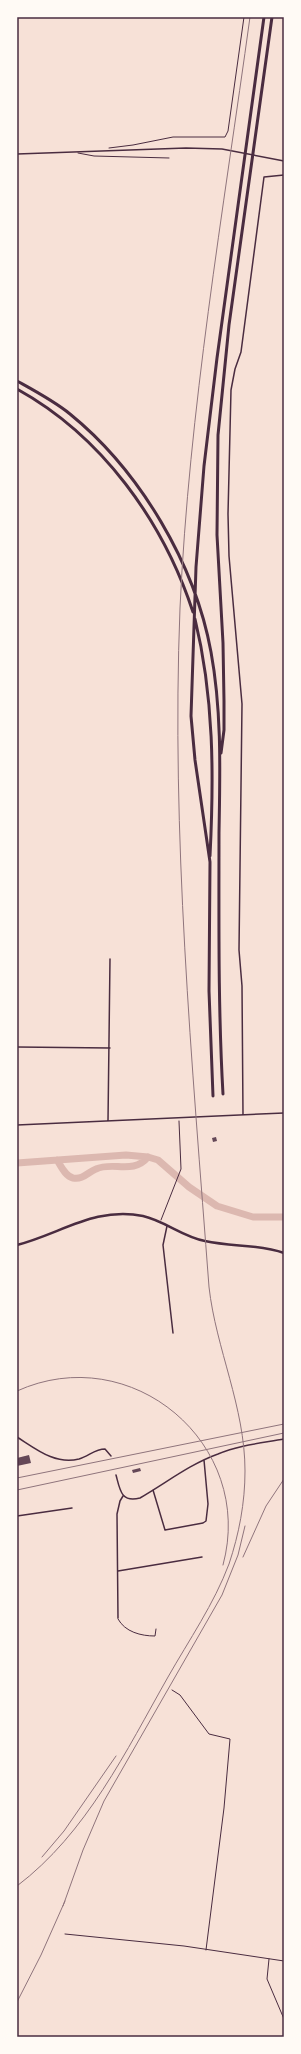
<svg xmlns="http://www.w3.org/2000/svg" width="301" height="2054" viewBox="0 0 301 2054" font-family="Montserrat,sans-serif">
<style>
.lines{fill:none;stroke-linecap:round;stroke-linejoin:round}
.river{stroke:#dcb8b0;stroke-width:7}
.building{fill:#644757}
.path{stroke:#4a2c40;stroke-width:1}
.service{stroke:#4a2c40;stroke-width:1}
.minor{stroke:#4a2c40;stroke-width:1.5}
.secondary{stroke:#4a2c40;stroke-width:2.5}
.motorway{stroke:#4a2c40;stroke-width:3}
.rail{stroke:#8f747c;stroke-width:1}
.neatline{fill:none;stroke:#4a2c40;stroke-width:1.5}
</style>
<rect width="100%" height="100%" fill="#f7e1d7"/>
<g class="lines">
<!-- river -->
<path class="river" d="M57,1160C61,1166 65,1176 73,1178C83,1180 88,1172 96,1169C113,1161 133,1175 148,1157
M17,1163L126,1155L148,1157L158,1160L189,1187L217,1206L253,1217H284"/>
</g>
<!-- building -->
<path class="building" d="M216,1137L217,1141L213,1142L212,1138Z
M29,1455L31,1463L17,1466V1458Z
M140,1468L141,1471L133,1473L132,1470Z"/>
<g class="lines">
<!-- path -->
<path class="path" d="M109,148L133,145L173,137H225L228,131L244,17
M161,1220L181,1169L179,1121
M172,1690L180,1695L209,1734L230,1739L224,1808L206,1950
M65,1934L184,1946L284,1961
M269,1959L267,1979L284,2019"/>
<!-- service -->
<path class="service" d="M78,153L94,156L169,158
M118,1619C125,1632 141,1636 155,1636L156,1629"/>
<!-- minor -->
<path class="minor" d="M17,154L186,148L222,149L284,161
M17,1047L110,1048
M243,1114L242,986L239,950L242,704L229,556L228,514L231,390L235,369L241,352L264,177L284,175
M108,1121L110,959
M17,1125L284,1113
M167,1226L163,1245L173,1333
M17,1437C36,1449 55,1465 79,1459C89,1456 95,1449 105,1449L111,1456
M116,1475C120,1490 121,1503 140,1498C166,1483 190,1464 218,1454C239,1445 262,1443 284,1439
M153,1490L165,1530L203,1523L206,1521L208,1504L204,1460
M17,1516L72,1508
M118,1571L202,1557
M118,1618L117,1514L120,1501L123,1496"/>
<!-- secondary -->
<path class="secondary" d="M17,1245C60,1234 96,1206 143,1216C165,1221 183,1237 205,1241C232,1247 259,1244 284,1253"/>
<!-- motorway -->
<path class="motorway" d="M17,381C35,391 54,401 70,414C140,471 195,564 211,652C222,712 220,773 219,833C219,921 218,1007 223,1094
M17,389C102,436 163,521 193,612
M195,619C214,697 214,776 210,856
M221,753L224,730V701L223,643L217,535L218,435L229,325L272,17
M210,862L195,760L191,716L196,567L204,466L217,358L264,17
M210,862L209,991L213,1096"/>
<!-- rail -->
<path class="rail" d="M17,1391C131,1339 256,1444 223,1565
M17,1478L284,1424
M17,1490L284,1433
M243,1557L266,1506L284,1479
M42,1857L64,1831L116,1756
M17,1886C87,1833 126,1751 168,1677C189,1640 214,1604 229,1564C239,1534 245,1503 245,1471C245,1407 216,1349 209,1287C192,1061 171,835 180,608C189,410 223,213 250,17
M63,1906L83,1850L104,1801L222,1595L238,1555L245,1526
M17,2002L41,1955L65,1901"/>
</g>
<!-- border -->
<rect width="301" height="2054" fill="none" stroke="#fffaf5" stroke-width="36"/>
<rect x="18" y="18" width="265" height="2018" class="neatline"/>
</svg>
